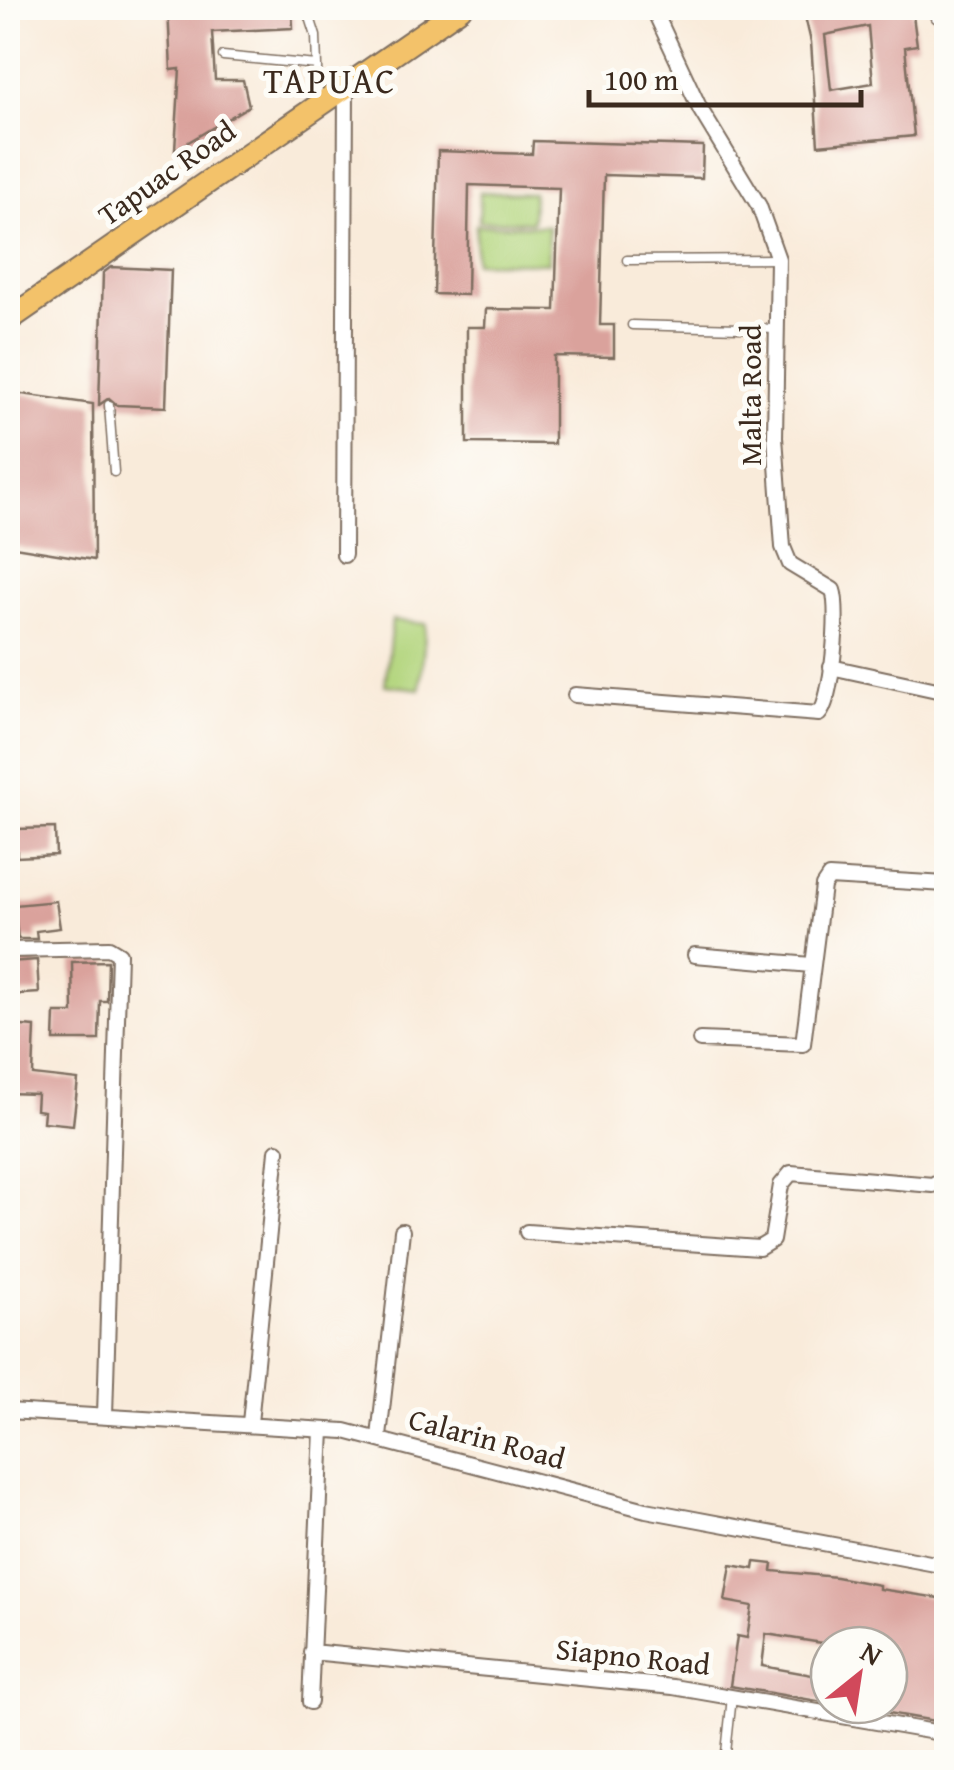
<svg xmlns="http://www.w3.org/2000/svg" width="954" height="1770" viewBox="0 0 954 1770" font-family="'Gentium Book Plus',serif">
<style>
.green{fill:#b3d57e;stroke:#77804e;stroke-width:2.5}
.building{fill:#daa29c;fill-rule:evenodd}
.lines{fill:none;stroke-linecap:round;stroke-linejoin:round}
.service-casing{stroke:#7e6e60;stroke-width:11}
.minor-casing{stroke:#7e6e60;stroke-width:18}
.primary-casing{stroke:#7e6e60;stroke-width:26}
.service{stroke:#fff;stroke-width:8}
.minor{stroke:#fff;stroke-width:14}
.primary{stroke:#f3c26a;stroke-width:22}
.labels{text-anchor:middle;stroke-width:10;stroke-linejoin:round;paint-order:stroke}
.street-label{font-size:30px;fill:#3b2a1e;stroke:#fdfcf7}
.quarter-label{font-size:35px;letter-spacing:2.5px;fill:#3b2a1e;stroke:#fdfcf7}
</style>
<rect width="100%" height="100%" fill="#fdfcf7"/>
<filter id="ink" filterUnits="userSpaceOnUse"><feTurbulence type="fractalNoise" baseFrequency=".01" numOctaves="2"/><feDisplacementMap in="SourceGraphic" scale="20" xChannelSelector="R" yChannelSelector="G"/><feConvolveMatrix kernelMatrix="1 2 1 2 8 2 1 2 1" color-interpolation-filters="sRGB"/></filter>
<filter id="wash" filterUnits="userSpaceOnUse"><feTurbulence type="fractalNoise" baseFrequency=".0048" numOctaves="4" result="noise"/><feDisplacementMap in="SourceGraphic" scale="40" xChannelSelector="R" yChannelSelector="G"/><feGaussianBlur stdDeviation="2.25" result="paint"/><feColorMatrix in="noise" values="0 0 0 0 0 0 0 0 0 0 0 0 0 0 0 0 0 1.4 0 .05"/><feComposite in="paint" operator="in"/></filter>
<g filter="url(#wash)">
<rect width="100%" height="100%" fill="#f9ebda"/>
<!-- green -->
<path class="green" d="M480,192L533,193L532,222L479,221Z
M476,225L548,226V263L475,262Z
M392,620L426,624L420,689L385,685Z"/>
<g id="blocks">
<!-- building -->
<path class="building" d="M168,8L292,11L293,28L212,32L215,80H243L249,106L175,150L180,69L171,70Z
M803,8H912L917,45L905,47L914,136L818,145L811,42ZM868,26L873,83L831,90L825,35Z
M533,141L703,146L702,178L604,175L600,325H614V357L554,356V444L467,443V327H485L486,309L555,310L559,188L469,185L467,295L434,294L438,151L532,154Z
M111,267L171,270L166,407L117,405L109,398L99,405L103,273Z
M8,392L93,404L94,560L8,546Z
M55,828L56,855L17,857L16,829Z
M56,901L60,928L36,931L37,939H18L14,905Z
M37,960L39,993L8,995V962Z
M108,961L107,1001H100L99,1040H54L55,1013H73L72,962Z
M8,1025L35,1027L33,1075L78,1080L73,1125L43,1122L44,1111L36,1110L37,1094L8,1093Z
M755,1562L773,1564L772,1571L836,1577L879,1585V1589L946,1599V1723L889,1713V1645H834L766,1634L762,1666L829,1678V1703L730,1686L737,1636L747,1638L752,1606L725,1601L731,1565L754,1569Z"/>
</g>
</g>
<g filter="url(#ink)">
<use href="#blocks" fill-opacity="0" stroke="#7e6e60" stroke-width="2.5"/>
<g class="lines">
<defs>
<path id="service" d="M307,8L316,36L318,98
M932,8L936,18L946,23
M223,56L317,65
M627,260L777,259
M632,325L777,329
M109,405L114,472
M725,1762L732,1697"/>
<path id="minor" d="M344,555L346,84
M831,667L946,692
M575,695L819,714C832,702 840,609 833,590L790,564L783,547L775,437L778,259L759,206L700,109L653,8
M8,950L109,948L119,954L105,1415
M695,955L811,965
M700,1040L803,1044L823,886L829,877L946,884
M527,1232L759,1248L772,1240L781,1185L791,1173L933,1185L945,1176L946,1156
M8,1411L345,1431L646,1510L946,1566
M250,1423L277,1151
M379,1437L402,1231
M311,1652L673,1687L946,1734
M310,1702L322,1430"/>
<path id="primary" d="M8,320L460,8"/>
</defs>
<!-- service casing -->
<use href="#service" class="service-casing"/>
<!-- minor casing -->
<use href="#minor" class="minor-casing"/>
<!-- primary casing -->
<use href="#primary" class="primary-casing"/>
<!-- service -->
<use href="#service" class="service"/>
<!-- minor -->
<use href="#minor" class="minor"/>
<!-- primary -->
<use href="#primary" class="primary"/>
</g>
</g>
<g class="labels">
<!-- street labels -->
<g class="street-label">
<text transform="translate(167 173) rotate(-35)" y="10">Tapuac Road</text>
<text transform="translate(751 395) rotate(-90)" y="10">Malta Road</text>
<text transform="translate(487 1439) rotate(15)" y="10">Calarin Road</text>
<text transform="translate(633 1657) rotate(6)" y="10">Siapno Road</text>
</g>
<!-- quarter labels -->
<g class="quarter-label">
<text x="330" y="93">TAPUAC</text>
</g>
</g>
<!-- margin -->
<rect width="954" height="1770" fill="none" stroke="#fdfcf7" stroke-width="40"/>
<!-- north arrow -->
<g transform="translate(859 1675) rotate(30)"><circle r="48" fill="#fdfcf7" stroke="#afa8a0" stroke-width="2.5"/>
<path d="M0-8L18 38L0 25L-18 38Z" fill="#d1495b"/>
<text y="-15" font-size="28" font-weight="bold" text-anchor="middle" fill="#3b2a1e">N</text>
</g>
<!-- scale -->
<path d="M589 90v15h272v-15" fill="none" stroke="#3b2a1e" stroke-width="5"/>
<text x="604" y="90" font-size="30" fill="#3b2a1e" stroke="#fdfcf7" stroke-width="8" paint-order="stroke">100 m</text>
</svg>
